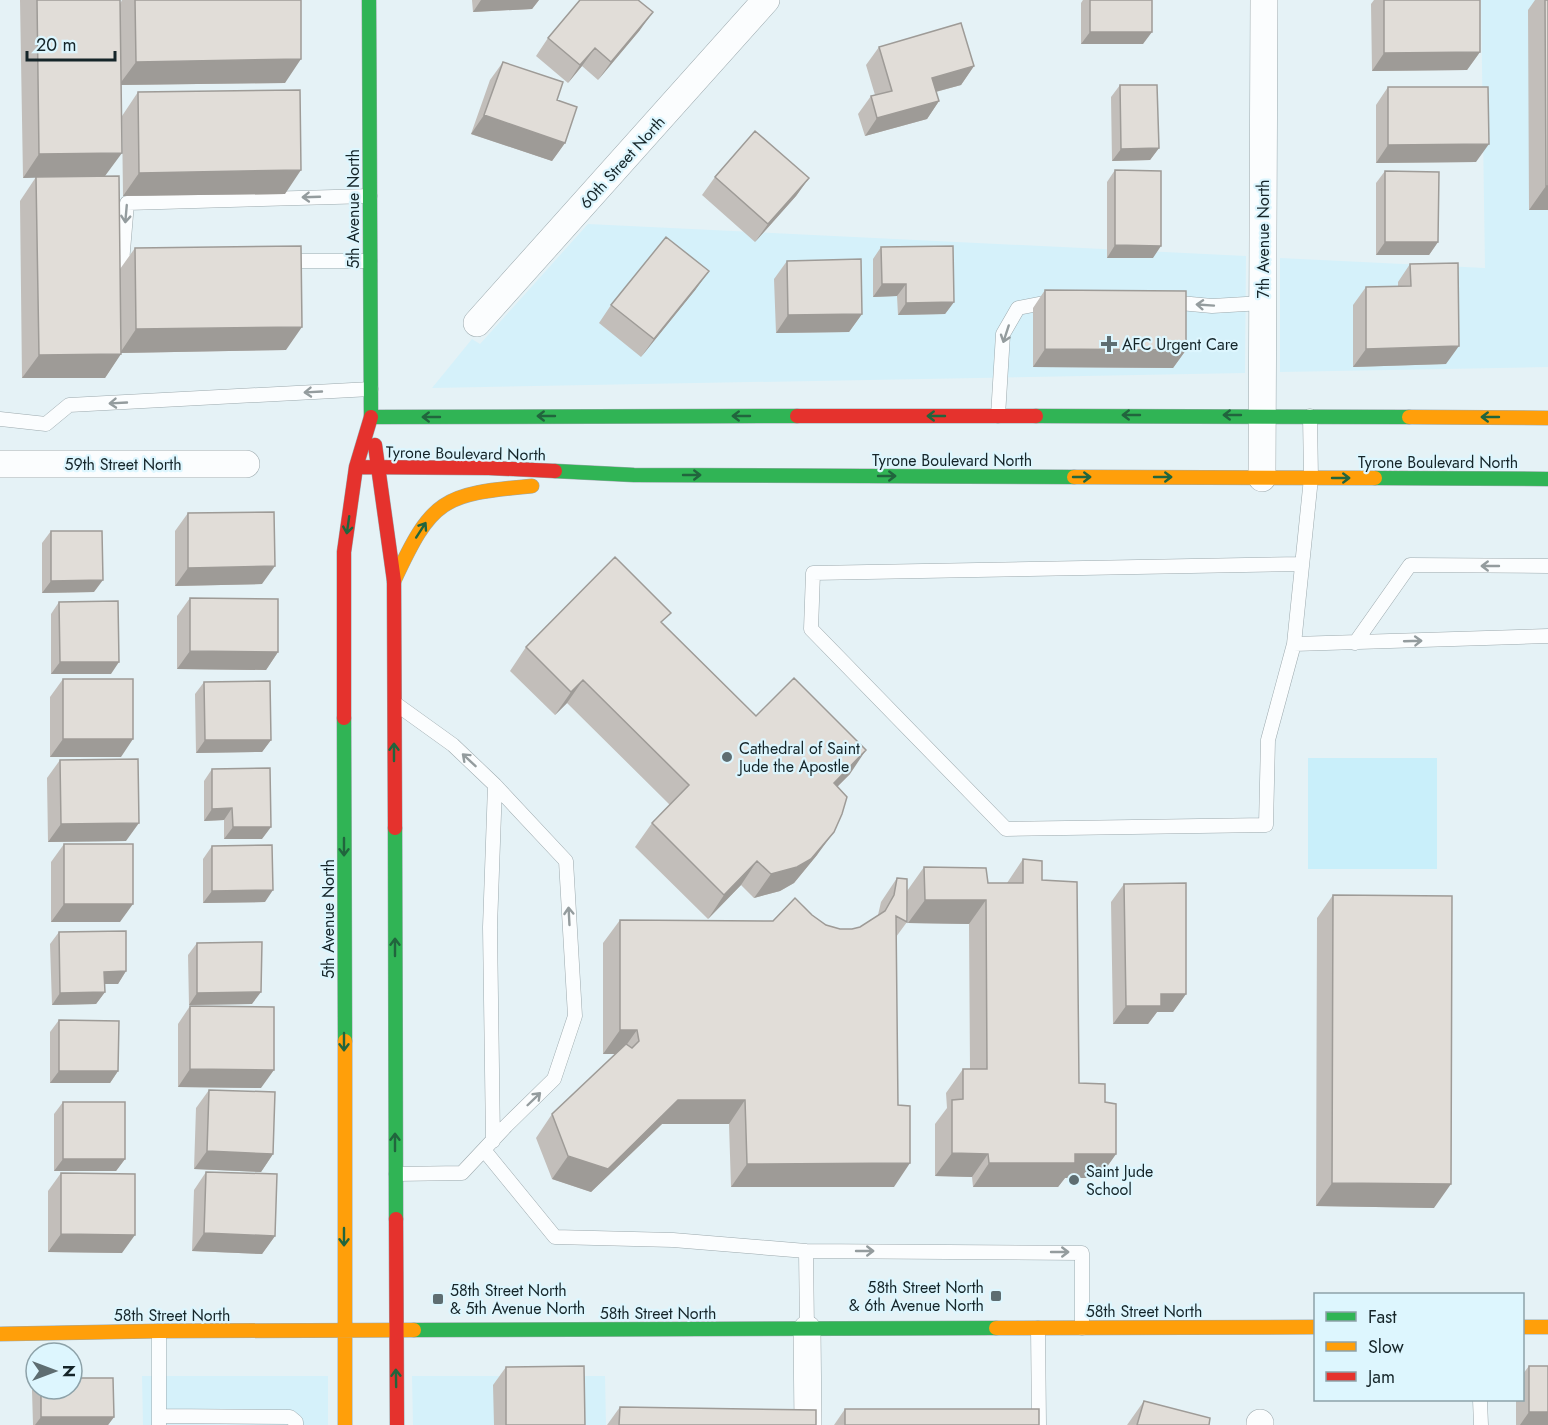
<svg xmlns="http://www.w3.org/2000/svg" width="1548" height="1425" viewBox="0 0 1548 1425" font-family="Jost,sans-serif">
<style>
.built{fill:#d5f1fa}
.green{fill:#c9effa}
.lines{fill:none;stroke-linecap:round;stroke-linejoin:round}
.lane-casing{stroke:#9ca9ad;stroke-width:15}
.street-casing{stroke:#9ca9ad;stroke-width:28}
.fast-casing{stroke:#9ca9ad;stroke-width:15}
.slow-casing{stroke:#9ca9ad;stroke-width:15}
.jam-casing{stroke:#9ca9ad;stroke-width:15}
.lane{stroke:#fbfdfe;stroke-width:14}
.street{stroke:#fbfdfe;stroke-width:27}
.fast{stroke:#30b455;stroke-width:14}
.slow{stroke:#ff9f0a;stroke-width:14}
.jam{stroke:#e5322d;stroke-width:14}
.wall{fill:#c2beba}
.shaded-wall{fill:#9e9b97}
.building{fill:#e1ddd8;stroke:#9e9b97;stroke-width:1.5}
.oneway{stroke:#949c9e}
.oneway2{stroke:#21653d}
.poi-dot{fill:#5e6d71;stroke:#ddf6fe;stroke-width:2}
.labels{text-anchor:middle;stroke-width:4.5;stroke-linejoin:round;paint-order:stroke}
.street-label{font-size:16px;fill:#152529;stroke:#ddf6fe}
.poi-label{font-size:16px;fill:#152529;stroke:#ddf6fe;text-anchor:start}
</style>
<rect width="100%" height="100%" fill="#e5f2f6"/>
<!-- built -->
<path class="built" d="M1481,0H1548V367L1280,372V258L1485,268Z
M588,224L1246,256L1245,373L432,388L472,339L480,344Z
M142,1376H328V1425H143Z
M412,1376H605L606,1425H413Z"/>
<!-- green -->
<path class="green" d="M1308,758H1437V869H1308Z"/>
<g class="lines">
<defs>
<path id="lane" d="M283,261H370
M141,262L122,263L127,203L370,196
M1169,302L1212,306L1263,303
M998,416L1003,334L1018,308L1054,301
M0,419L46,424L69,405L371,389
M1302,564L813,573L811,629L1006,829L1266,825L1268,740L1294,644L1311,478L1310,416
M1355,643L1410,565L1548,566
M1294,644L1548,636
M493,1141L490,927L495,785
M484,1150L555,1237L673,1240L806,1251L807,1329
M396,1174L462,1173L506,1126L554,1079L575,1016L566,861L495,785L453,745L396,704
M806,1251L1082,1253V1328
M1038,1328L1039,1425
M159,1331V1425
M1480,1400L1481,1425
M159,1416L290,1417L296,1422V1425"/>
<path id="street" d="M477,323L766,0
M0,464H246
M1262,478L1264,0
M807,1329L808,1425
M1260,1423V1425"/>
<path id="fast" d="M369,0L371,417
M1036,416L1409,417
M371,417L797,416
M555,471L634,475L1074,477
M1375,478L1548,479
M344,718L345,1041
M395,828L396,1219
M414,1330L996,1328"/>
<path id="slow" d="M1409,417L1548,418
M1074,477L1375,478
M394,581C432,499 442,494 532,486
M345,1041V1425
M1522,1327H1548
M996,1328L1316,1327
M0,1334L159,1331L414,1330"/>
<path id="jam" d="M797,416H1036
M375,445L394,581L395,828
M356,467L489,468L555,471
M344,718V552L356,467L371,417
M396,1219L397,1425"/>
</defs>
<!-- lane casing -->
<use href="#lane" class="lane-casing"/>
<!-- street casing -->
<use href="#street" class="street-casing"/>
<!-- fast casing -->
<use href="#fast" class="fast-casing"/>
<!-- slow casing -->
<use href="#slow" class="slow-casing"/>
<!-- jam casing -->
<use href="#jam" class="jam-casing"/>
<!-- lane -->
<use href="#lane" class="lane"/>
<!-- street -->
<use href="#street" class="street"/>
<!-- fast -->
<use href="#fast" class="fast"/>
<!-- slow -->
<use href="#slow" class="slow"/>
<!-- jam -->
<use href="#jam" class="jam"/>
</g>
<!-- wall -->
<path class="wall" d="M20,0H120V4L122,0H301L285,83L121,85L105,176L120,269L135,248L286,350L121,353L105,378H22L20,201L36,177L23,178Z
M472,0H539L532,9L473,12Z
M1083,0H1152L1143,44H1081V3Z
M1374,0H1480V52L1467,70L1372,71L1371,4Z
M1535,0H1548V210H1529L1528,10Z
M640,30L598,80L582,66L568,83L536,56L548,38Z
M879,47L974,66L961,85L936,92L939,101L927,119L865,136L858,114L871,96L875,95L866,65Z
M503,62L557,100L565,143L552,161L471,134L490,80Z
M1120,85L1159,148L1150,160L1112,161L1111,97Z
M1388,87L1476,162L1376,163V105Z
M138,92L285,194L123,196L122,116Z
M1115,170L1153,258H1107V182Z
M1385,171L1438,242L1429,255H1376V183Z
M715,177L809,178L796,196L755,242L702,195Z
M881,247L954,302L945,314L898,315L897,296L873,297V259Z
M787,261L862,314L849,332L776,333L774,279Z
M1410,264L1446,364L1353,367V305L1366,287L1398,286V282Z
M696,289L641,357L599,323L611,305Z
M1045,290L1186,350L1173,368L1033,367V308Z
M188,513L262,584L175,586V531Z
M51,531L94,592L42,593V543Z
M190,598L278,652L266,670L177,669V616Z
M59,602L111,674H51V614Z
M663,624L756,716L850,774L837,787L817,855L794,883L780,891L754,898L741,885L708,919L635,847L652,823L670,805L567,703L555,715L510,671L526,647Z
M63,679L121,757H50V697Z
M204,682L271,740L262,752L196,753L195,694Z
M60,760L126,841L48,842L47,778Z
M212,769L262,839H224V820L204,821V781Z
M64,844L120,922H51V862Z
M212,846L265,902L203,903V859Z
M1023,859L1042,880L1079,1083L1105,1102L1116,1154L1099,1178H1065L1058,1187H973L972,1177L935,1176V1124L947,1108L946,1093L963,1069H970L969,924L908,923L907,891L924,867L988,883H1007Z
M897,878L907,922L896,937L894,1187H731L729,1124H662L591,1192L552,1179L536,1138L552,1114L616,1054H603V943L620,920L773,921L812,915L826,925L840,929H852L860,927L878,915L881,902Z
M1124,884L1186,994L1173,1012H1157L1148,1024H1113L1111,902Z
M1333,895L1434,1208L1316,1206L1317,918Z
M59,932L126,971L118,984H105V992L96,1004L52,1005L50,944Z
M197,943L252,1004L189,1005L188,955Z
M190,1006L261,1088L178,1087V1024Z
M59,1020L118,1071L110,1083H50V1032Z
M209,1090L273,1154L261,1172L194,1169L196,1108Z
M63,1102L125,1159L116,1171H54V1114Z
M206,1172L275,1236L262,1254L192,1251L194,1190Z
M61,1173L122,1253L48,1252V1191Z
M1529,1366L1548,1425H1516V1400H1522V1375Z
M506,1367L585,1425H494L493,1385Z
M36,1385V1389H72L114,1417L108,1425H33L32,1390Z
M1144,1401L1209,1425H1127Z
M620,1407L816,1425H607Z
M845,1409L1039,1425H834Z"/>
<!-- shaded-wall -->
<path class="shaded-wall" d="M481,0H539L532,9L473,12Z
M653,12L640,30L598,80L611,62Z
M1090,32H1152L1143,44H1081Z
M595,48L582,66L568,83L580,65Z
M1480,52L1467,70L1372,71L1384,53Z
M301,59L285,83L119,85L136,62Z
M974,66L961,85L920,96L932,78Z
M939,101L927,119L865,136L877,118Z
M484,115L565,143L552,161L471,134Z
M1489,144L1476,162L1376,163L1388,145Z
M1159,148L1150,160L1112,161L1121,149Z
M122,153L105,176L23,178L39,154Z
M301,170L285,194L123,196L139,173Z
M809,178L796,196L755,242L768,224Z
M1546,186H1548V210H1529Z
M1385,242H1438L1429,255H1376Z
M1115,245L1161,246L1153,258H1107Z
M709,271L696,289L641,357L654,339Z
M882,284H906L897,296L873,297Z
M954,302L945,314L898,315L906,303Z
M862,314L849,332L776,333L788,315Z
M302,327L286,350L120,353L136,329Z
M1459,346L1446,364L1353,367L1366,349Z
M1045,349L1186,350L1173,368L1033,367Z
M121,354L105,378H22L39,355Z
M275,566L262,584L175,586L188,568Z
M103,580L94,592L42,593L51,581Z
M190,651L278,652L266,670L177,669Z
M60,662H119L111,674H51Z
M583,680L567,703L555,715L571,692Z
M63,739H133L121,757H50Z
M205,740H271L262,752L196,753Z
M866,750L850,774L817,807L834,783Z
M232,808L224,820L204,821L212,809Z
M139,823L126,841L48,842L61,824Z
M233,827H271L262,839H224Z
M834,832L817,855L794,883L780,891L754,898L771,874Z
M757,861L741,885L708,919L724,895Z
M273,890L265,902L203,903L212,891Z
M925,900H986L969,924L908,923Z
M64,904H133L120,922H51Z
M126,971L118,984H96L104,972Z
M105,992L96,1004L52,1005L60,993Z
M261,992L252,1004L189,1005L197,993Z
M1161,994H1186L1173,1012H1157L1148,1024H1113L1126,1006Z
M620,1030H637L620,1054H603Z
M190,1069L274,1070L261,1088L178,1087Z
M59,1071H118L110,1083H50Z
M678,1100H745L729,1124H662L591,1192L552,1179L568,1156Z
M207,1151L273,1154L261,1172L194,1169Z
M952,1153L988,1154L972,1177L935,1176Z
M1075,1154H1116L1099,1178H1065L1058,1187H973L989,1163Z
M63,1159H125L116,1171H54Z
M910,1163L894,1187H731L747,1164Z
M1332,1183L1451,1184L1434,1208L1316,1206Z
M204,1233L275,1236L262,1254L192,1251Z
M61,1234L135,1235L122,1253L48,1252Z
M1529,1412H1548V1425H1520Z
M41,1417H114L108,1425H35Z"/>
<!-- building -->
<path class="building" d="M37,0H120L122,153L39,154Z
M135,0H301V59L136,62Z
M580,0H638L653,12L611,62L595,48L580,65L548,38Z
M1090,0H1152V32H1090Z
M1384,0H1480V52L1384,53Z
M1545,0H1548V186H1546Z
M961,23L974,66L932,78L939,101L877,118L871,96L892,91L879,47Z
M503,62L563,82L557,100L577,107L565,143L484,115Z
M1120,85H1157L1159,148L1121,149Z
M1388,87H1488L1489,144L1388,145Z
M300,90L301,170L139,173L138,92Z
M755,131L809,178L768,224L715,177Z
M1115,170L1161,171V246L1115,245Z
M1385,171L1439,172L1438,242H1385Z
M119,176L121,354L39,355L36,177Z
M666,237L709,271L654,339L611,305Z
M301,246L302,327L136,329L135,248Z
M953,246L954,302L906,303V284H882L881,247Z
M861,259L862,314L788,315L787,261Z
M1458,263L1459,346L1366,349V287L1411,286L1410,264Z
M1045,290L1186,291V350L1045,349Z
M274,512L275,566L188,568V513Z
M51,531H102L103,580L51,581Z
M615,557L671,613L661,622L756,716L794,678L866,750L834,783L847,797L842,814L834,832L811,859L797,867L771,874L757,861L724,895L652,823L689,785L583,680L571,692L526,647Z
M190,598L278,599V652L190,651Z
M118,601L119,662H60L59,602Z
M63,679H133V739H63Z
M270,681L271,740H205L204,682Z
M138,759L139,823L61,824L60,760Z
M270,768L271,827H233L232,808L212,809V769Z
M64,844H133V904H64Z
M272,845L273,890L212,891V846Z
M1023,859L1042,861V880L1077,882L1079,1083L1105,1084V1102L1116,1104V1154H1075V1163H989L988,1154L952,1153V1100L963,1099V1069H987L986,900H925L924,867L986,868L988,883H1023Z
M897,878L907,879V922L896,916L898,1105L910,1106V1163L747,1164L745,1100H678L608,1169L568,1156L552,1114L626,1044L632,1048L639,1041L637,1030H620V920L773,921L795,898L812,915L826,925L840,929H852L860,927L885,911L894,895Z
M1186,883V994H1161V1006H1126L1124,884Z
M1333,895L1452,896L1451,1184L1332,1183Z
M126,931V971L104,972L105,992L60,993L59,932Z
M262,942L261,992L197,993V943Z
M190,1006L274,1007V1070L190,1069Z
M59,1020L119,1021L118,1071H59Z
M209,1090L275,1092L273,1154L207,1151Z
M63,1102H125V1159H63Z
M206,1172L277,1174L275,1236L204,1233Z
M61,1173L135,1174V1235L61,1234Z
M584,1366L585,1425H506V1367Z
M1529,1366H1548V1412H1529Z
M72,1378H113L114,1417H41V1389H72Z
M1144,1401L1210,1418L1209,1425H1137Z
M620,1407L816,1410V1425H619Z
M845,1409H1039V1425H845Z"/>
<!-- one-way arrows -->
<defs><path id="oneway-shaft" d="M-6 0H5M1.5-3L5.5 0L1.5 3" fill="none" stroke-width="1.6" stroke-linecap="round" stroke-linejoin="round" transform="scale(1.5)"/></defs>
<g class="oneway">
<use href="#oneway-shaft" transform="translate(311 197) rotate(178)"/>
<use href="#oneway-shaft" transform="translate(126 214) rotate(95)"/>
<use href="#oneway-shaft" transform="translate(1205 305) rotate(-176)"/>
<use href="#oneway-shaft" transform="translate(1006 334) rotate(108)"/>
<use href="#oneway-shaft" transform="translate(313 392) rotate(177)"/>
<use href="#oneway-shaft" transform="translate(118 403) rotate(177)"/>
<use href="#oneway-shaft" transform="translate(1490 566) rotate(-180)"/>
<use href="#oneway-shaft" transform="translate(1413 641) rotate(-2)"/>
<use href="#oneway-shaft" transform="translate(469 760) rotate(-137)"/>
<use href="#oneway-shaft" transform="translate(569 916) rotate(-93)"/>
<use href="#oneway-shaft" transform="translate(534 1099) rotate(-44)"/>
<use href="#oneway-shaft" transform="translate(865 1251)"/>
<use href="#oneway-shaft" transform="translate(1060 1252)"/>
</g>
<g class="oneway2">
<use href="#oneway-shaft" transform="translate(1131 415) rotate(180)"/>
<use href="#oneway-shaft" transform="translate(1232 415) rotate(180)"/>
<use href="#oneway-shaft" transform="translate(546 416) rotate(180)"/>
<use href="#oneway-shaft" transform="translate(741 416) rotate(180)"/>
<use href="#oneway-shaft" transform="translate(936 416) rotate(180)"/>
<use href="#oneway-shaft" transform="translate(431 417) rotate(180)"/>
<use href="#oneway-shaft" transform="translate(1490 417) rotate(-180)"/>
<use href="#oneway-shaft" transform="translate(692 475)"/>
<use href="#oneway-shaft" transform="translate(887 476)"/>
<use href="#oneway-shaft" transform="translate(1082 477)"/>
<use href="#oneway-shaft" transform="translate(1163 477)"/>
<use href="#oneway-shaft" transform="translate(1341 478)"/>
<use href="#oneway-shaft" transform="translate(348 525) rotate(98)"/>
<use href="#oneway-shaft" transform="translate(421 530) rotate(-57)"/>
<use href="#oneway-shaft" transform="translate(394 752) rotate(-90)"/>
<use href="#oneway-shaft" transform="translate(344 847) rotate(90)"/>
<use href="#oneway-shaft" transform="translate(395 947) rotate(-90)"/>
<use href="#oneway-shaft" transform="translate(344 1042) rotate(90)"/>
<use href="#oneway-shaft" transform="translate(395 1142) rotate(-90)"/>
<use href="#oneway-shaft" transform="translate(344 1237) rotate(90)"/>
<use href="#oneway-shaft" transform="translate(396 1378) rotate(-91)"/>
</g>
<!-- markers -->
<g class="poi-dot">
<path d="M1106 335h6v6h6v6h-6v6h-6v-6h-6v-6h6z"/>
<circle cx="727" cy="757" r="6"/>
<circle cx="1074" cy="1180" r="6"/>
<rect x="990" y="1290" width="12" height="12" rx="3"/>
<rect x="432" y="1293" width="12" height="12" rx="3"/>
</g>
<g class="labels">
<!-- street labels -->
<g class="street-label">
<text transform="translate(622 162) rotate(-48)" y="6">60th Street North</text>
<text transform="translate(353 209) rotate(-90)" y="6">5th Avenue North</text>
<text transform="translate(1263 239) rotate(-90)" y="6">7th Avenue North</text>
<text transform="translate(466 453) rotate(1)" y="6">Tyrone Boulevard North</text>
<text x="952" y="466">Tyrone Boulevard North</text>
<text x="1438" y="468">Tyrone Boulevard North</text>
<text x="123" y="470">59th Street North</text>
<text transform="translate(328 919) rotate(-90)" y="6">5th Avenue North</text>
<text x="1144" y="1317">58th Street North</text>
<text x="658" y="1319">58th Street North</text>
<text x="172" y="1321">58th Street North</text>
</g>
<!-- poi labels -->
<g class="poi-label">
<text x="1122" y="350">AFC Urgent Care</text>
<text x="739" y="754">Cathedral of Saint<tspan x="739" dy="18">Jude the Apostle</tspan></text>
<text x="1086" y="1177">Saint Jude<tspan x="1086" dy="18">School</tspan></text>
<text x="984" y="1293" text-anchor="end">58th Street North<tspan x="984" dy="18">&amp; 6th Avenue North</tspan></text>
<text x="450" y="1296">58th Street North<tspan x="450" dy="18">&amp; 5th Avenue North</tspan></text>
</g>
</g>
<!-- legend -->
<rect x="1314" y="1293" width="210" height="108" fill="#ddf6fe" stroke="#8da2a9" stroke-width="1.5"/>
<rect x="1326" y="1312" width="30" height="9" fill="#30b455" stroke="#8da2a9" stroke-width="1.5"/>
<text x="1368" y="1323" font-size="18" fill="#152529">Fast</text>
<rect x="1326" y="1342" width="30" height="9" fill="#ff9f0a" stroke="#8da2a9" stroke-width="1.5"/>
<text x="1368" y="1353" font-size="18" fill="#152529">Slow</text>
<rect x="1326" y="1372" width="30" height="9" fill="#e5322d" stroke="#8da2a9" stroke-width="1.5"/>
<text x="1368" y="1383" font-size="18" fill="#152529">Jam</text>
<!-- north arrow -->
<g transform="translate(54 1371) rotate(90)"><circle r="28" fill="#ddf6fe" stroke="#8da2a9" stroke-width="1.5"/>
<path d="M0-4.5L10 22L0 15L-10 22Z" fill="#5e6d71"/>
<text y="-9" font-size="16" font-weight="bold" text-anchor="middle" fill="#152529">N</text>
</g>
<!-- scale -->
<path d="M27 51v9h88v-9" fill="none" stroke="#152529" stroke-width="3"/>
<text x="36" y="51" font-size="18" fill="#152529" stroke="#ddf6fe" stroke-width="4.5" paint-order="stroke">20 m</text>
</svg>
